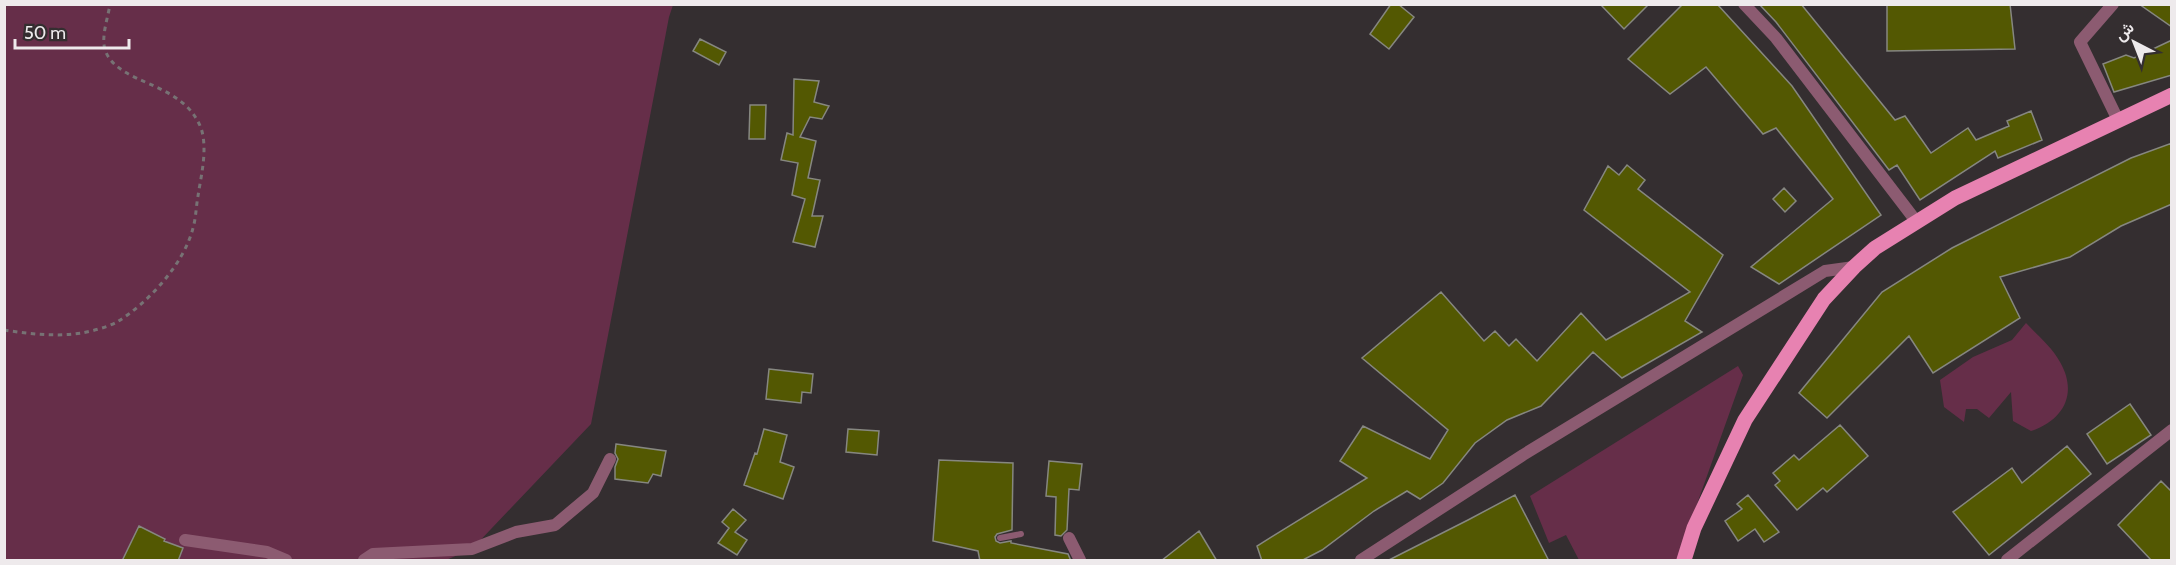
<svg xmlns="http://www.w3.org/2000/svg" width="2176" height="565" viewBox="0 0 2176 565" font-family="Cabin,Vazirmatn,sans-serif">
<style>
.green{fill:#662e49}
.building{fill:#535802;stroke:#868780;stroke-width:1.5}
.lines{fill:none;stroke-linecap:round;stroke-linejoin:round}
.path{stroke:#777274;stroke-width:3;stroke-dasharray:4.5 4.5;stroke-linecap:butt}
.service{stroke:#8c5b71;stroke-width:6}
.minor{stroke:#8c5b71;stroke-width:12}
.primary{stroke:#e782b1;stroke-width:15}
</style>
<rect width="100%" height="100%" fill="#342e30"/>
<!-- green -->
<path class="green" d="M4,5H673L669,17L591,424L472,549L446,560H5Z
M2026,323C2037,335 2052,347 2060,362C2078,393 2064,420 2031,431L2013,421L2011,392L1989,418L1977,409H1966L1964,422L1944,407L1940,380L1973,357L2012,340Z
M1738,366L1743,375L1677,560H1579L1566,535L1549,543L1530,496Z"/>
<!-- building -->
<path class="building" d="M1391,4H1398L1414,17L1389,49L1370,34Z
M1600,4H1649L1624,29Z
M1683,4H1717L1792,86L1881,215L1779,284L1751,267L1833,199L1776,128L1763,134L1706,67L1670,94L1628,59Z
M1759,4H1801L1895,120L1905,116L1931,153L1968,128L1976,140L2009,126L2007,121L2031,111L2042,140L1998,158L1995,151L1920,200L1897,165L1889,170L1776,22Z
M1887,4H2010L2015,49L1887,51Z
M2139,4H2172V27Z
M700,39L726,52L719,65L693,51Z
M2172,40V75L2114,92L2103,64L2126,55L2134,58Z
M794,79L819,81L814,102L829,106L822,119L810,117L800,137L816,141L808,178L820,180L812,216H823L815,247L793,242L805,199L792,195L798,163L781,160L787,133L793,135Z
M750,105H766L765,139H749Z
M2172,143V204L2121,226L2070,257L2000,277L2020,318L1933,373L1909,336L1827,418L1799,393L1882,292L1952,248L2131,158Z
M1627,165L1645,180L1638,189L1723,255L1685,321L1702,332L1622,378L1593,352L1541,406L1507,420L1475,443L1443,483L1420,499L1407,491L1374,511L1322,550L1301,561H1262L1257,546L1367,478L1340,461L1363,426L1430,459L1448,430L1362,358L1441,292L1484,341L1495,331L1509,346L1516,339L1537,361L1581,313L1606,340L1690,292L1584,210L1608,166L1619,175Z
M1784,188L1796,201L1785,212L1773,199Z
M769,369L813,374L811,393L802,392L801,403L766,399Z
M2130,404L2151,435L2107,464L2087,434Z
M1840,425L1868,456L1827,492L1823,488L1797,510L1775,485L1780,481L1773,473L1794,455L1799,460Z
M764,429L787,435L780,462L794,467L783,499L744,485L755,453L757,454Z
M848,429L879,431L877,455L846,452Z
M616,444L666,451L661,476L653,474L648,483L615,479V467L618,459L615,453Z
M2067,446L2091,474L1989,555L1953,512L2012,468L2022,483Z
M939,460L1013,463L1012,530L997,534L995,537L996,541L1000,543L1011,541V543L1068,554L1071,561H980L978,551L933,541Z
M1049,461L1082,464L1079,490L1069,489L1067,530L1061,536L1055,535L1056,497L1046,496Z
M2161,481L2172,492V561H2152L2118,525Z
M1515,495L1549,561H1387L1468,520Z
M1748,495L1779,532L1764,542L1755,529L1738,541L1725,521L1742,509L1737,504Z
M733,509L746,520L735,532L747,540L737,555L718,543L729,528L722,522Z
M139,526L165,539L164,541L183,548L178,561H122Z
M1199,531L1217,561H1161Z"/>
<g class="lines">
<!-- path -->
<path class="path" d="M4,330C30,334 56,337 82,333C92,331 108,327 117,322C148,303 184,264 193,228C196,218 196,207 198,196C201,176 208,149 201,128C182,80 118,86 105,50C101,36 108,18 110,4"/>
<!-- service -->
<path class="service" d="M1000,538L1021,534"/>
<!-- minor -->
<path class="minor" d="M1744,4L1776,38L1916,221
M2113,4L2080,42L2118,120
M1069,538L1080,560
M185,540L267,552L286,560
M364,560L373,554L472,549L516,532L555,525L593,493L610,459
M1361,560L1523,455L1825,271L1854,267
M2007,560L2172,430"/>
<!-- primary -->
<path class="primary" d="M1684,560L1694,528L1745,420L1824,299L1854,267L1875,248L1955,198L2172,95"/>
</g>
<!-- border -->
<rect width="2176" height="565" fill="none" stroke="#eeeaec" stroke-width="12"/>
<!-- north arrow -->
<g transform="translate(2134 42) rotate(318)" stroke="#342e30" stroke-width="4.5" paint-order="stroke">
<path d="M0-4.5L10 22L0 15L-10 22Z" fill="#eeeaec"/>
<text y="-9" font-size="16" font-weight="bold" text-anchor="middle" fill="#eeeaec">ش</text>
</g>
<!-- scale -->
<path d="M15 39v9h114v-9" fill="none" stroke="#eeeaec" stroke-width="3"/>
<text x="24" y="39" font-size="18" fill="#eeeaec" stroke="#342e30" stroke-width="4.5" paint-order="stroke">50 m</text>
</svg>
